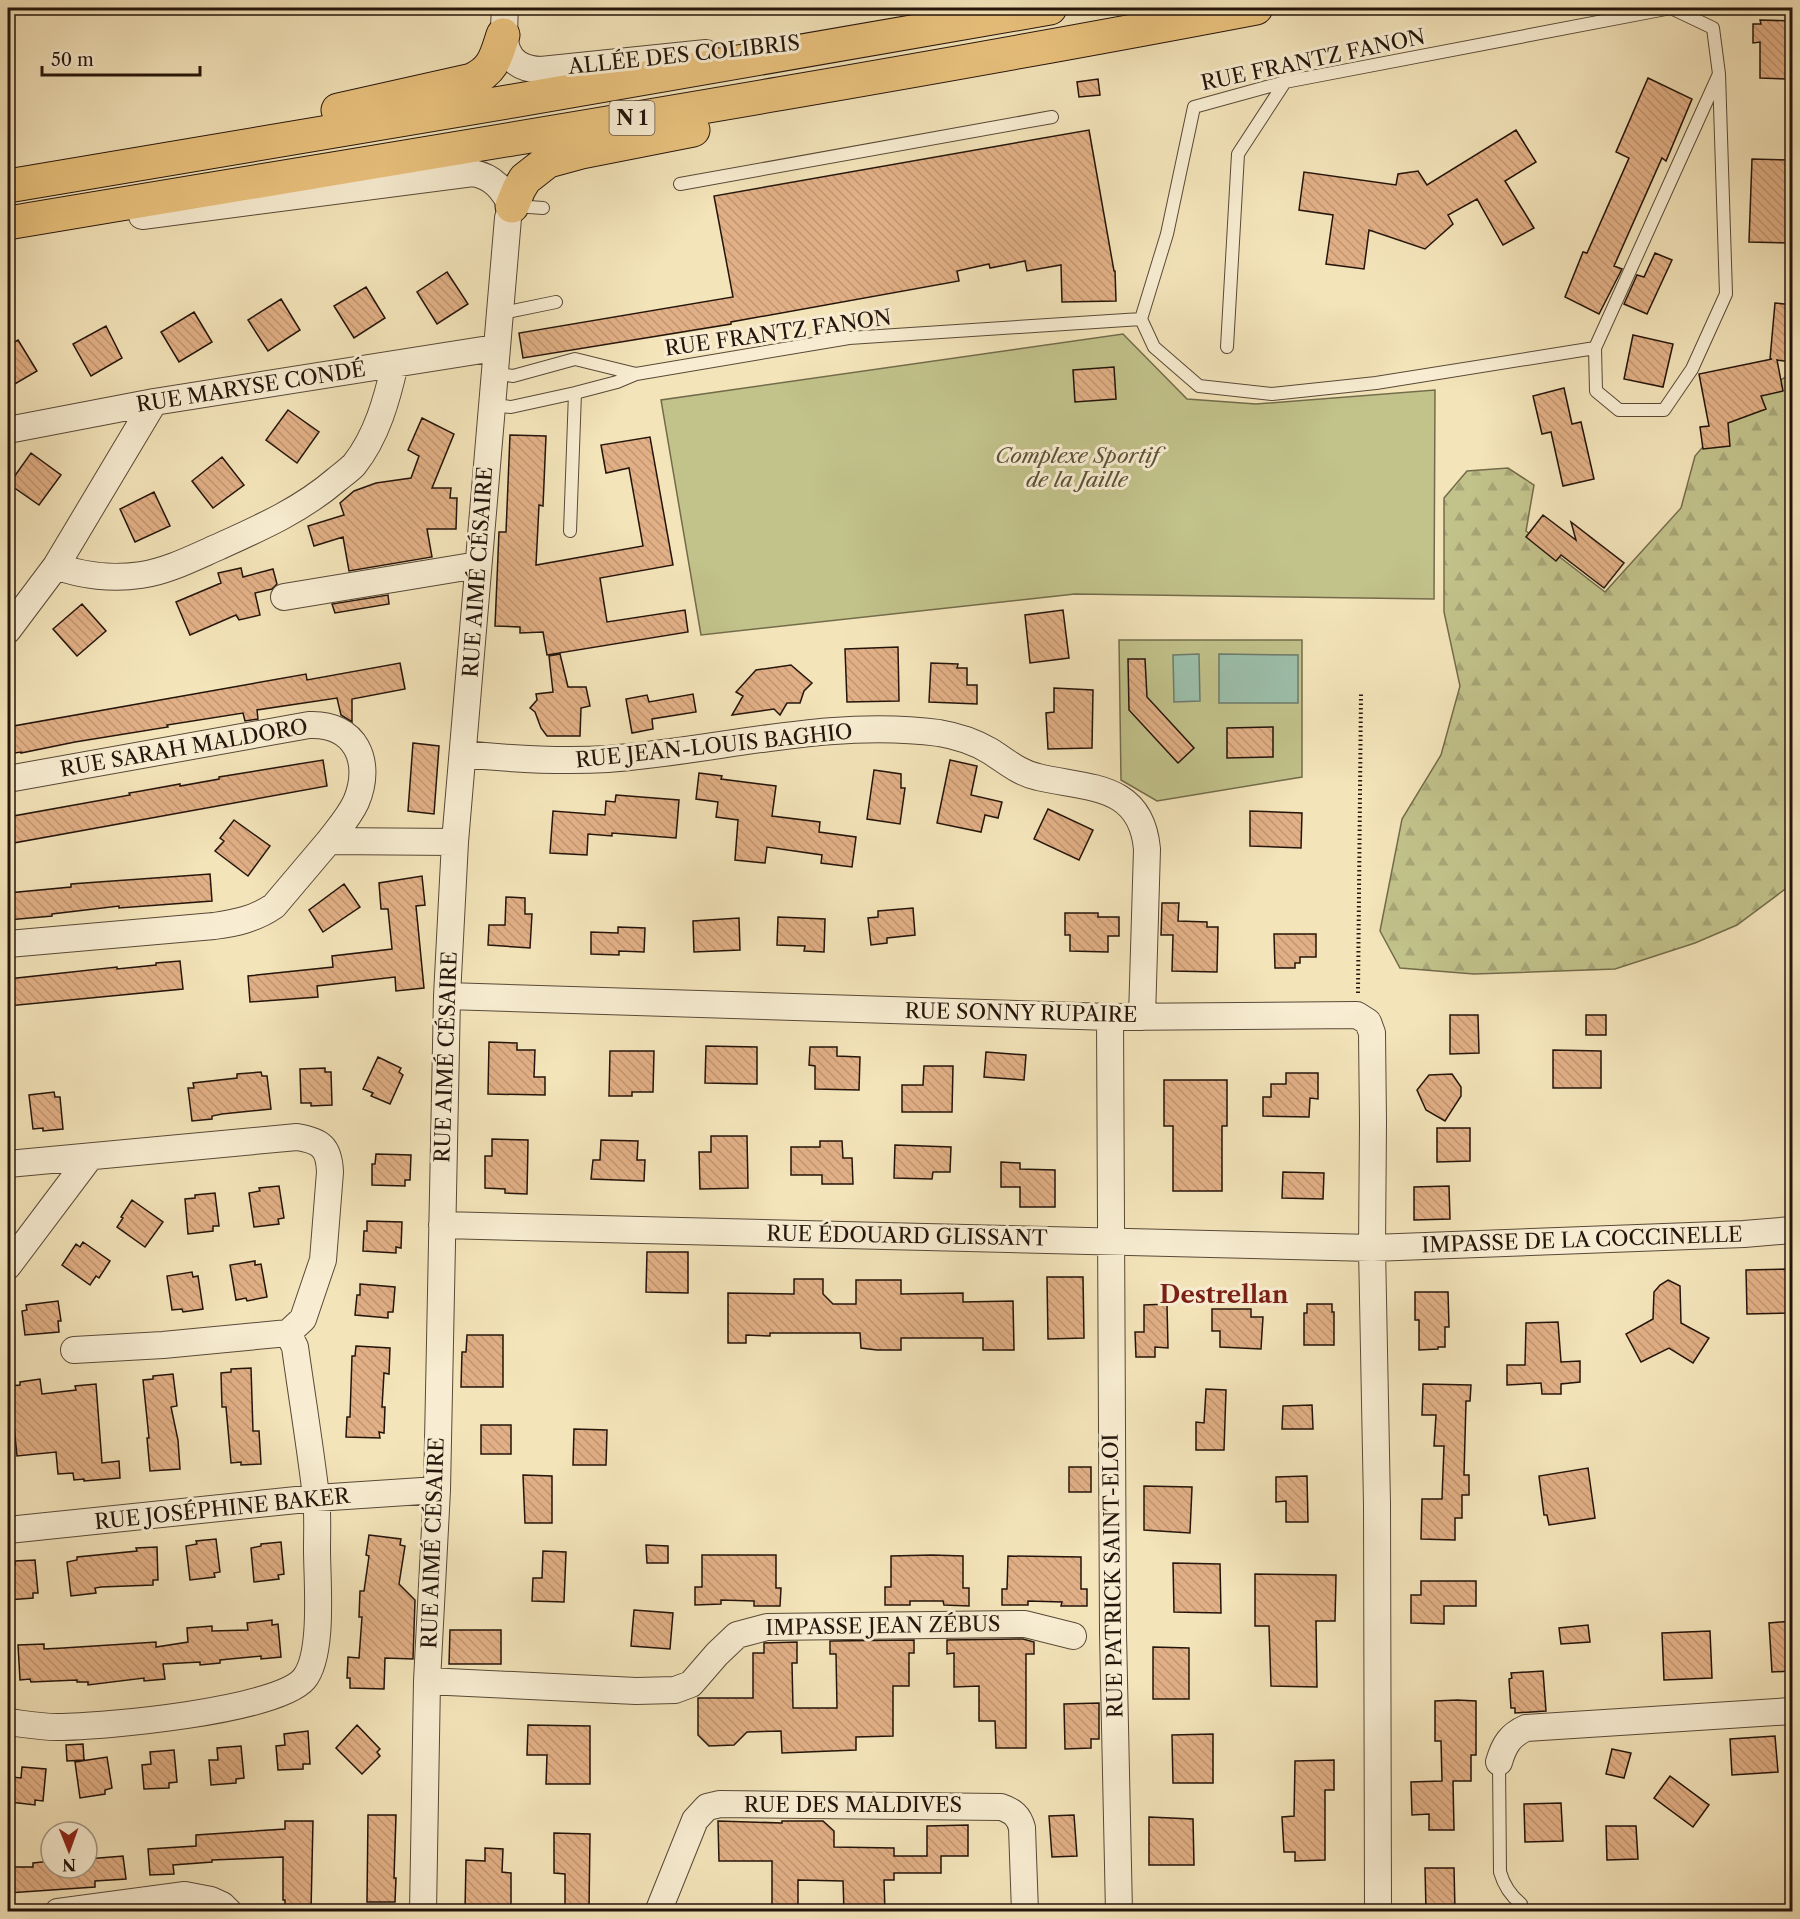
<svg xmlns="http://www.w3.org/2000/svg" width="1800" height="1919" viewBox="0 0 1800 1919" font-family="'Libre Caslon Text',serif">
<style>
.green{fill:#c2c28b;stroke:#736c4b;stroke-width:1.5}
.forest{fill:url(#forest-firs);stroke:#736c4b;stroke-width:1.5}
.water{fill:#9cbfab;stroke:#6c7b6b;stroke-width:1.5}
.building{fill:url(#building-back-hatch);stroke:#24150b;stroke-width:1.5}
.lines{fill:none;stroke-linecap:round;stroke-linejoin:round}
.service-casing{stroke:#584937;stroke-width:14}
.minor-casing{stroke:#584937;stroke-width:28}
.trunk-casing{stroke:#24150b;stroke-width:35}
.path{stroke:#24150b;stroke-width:4;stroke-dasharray:1.5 3;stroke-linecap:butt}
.service{stroke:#f8edd2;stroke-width:12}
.minor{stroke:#f8edd2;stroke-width:26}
.trunk{stroke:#eac27d;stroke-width:33}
.labels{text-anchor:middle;stroke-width:6;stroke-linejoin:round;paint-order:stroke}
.shield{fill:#f8edd2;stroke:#645647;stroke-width:1.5}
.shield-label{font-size:20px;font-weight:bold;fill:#24150b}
.street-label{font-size:21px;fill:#24150b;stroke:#f8edd2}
.park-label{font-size:21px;font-style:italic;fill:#5b5238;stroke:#f8edd2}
.quarter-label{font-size:24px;font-weight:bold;fill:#7a1f14;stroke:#f8edd2}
</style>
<defs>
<pattern id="forest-firs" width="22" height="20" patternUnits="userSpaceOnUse" patternTransform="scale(1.5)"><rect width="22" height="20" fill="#c2c28b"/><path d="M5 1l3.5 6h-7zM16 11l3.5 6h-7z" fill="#a7a677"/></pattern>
<pattern id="building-back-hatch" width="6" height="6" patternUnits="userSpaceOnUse" patternTransform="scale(1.5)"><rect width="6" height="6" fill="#e2b086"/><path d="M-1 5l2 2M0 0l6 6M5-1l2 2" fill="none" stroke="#c29672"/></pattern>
</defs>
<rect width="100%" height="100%" fill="#f4e4ba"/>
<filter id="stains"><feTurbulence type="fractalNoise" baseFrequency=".00333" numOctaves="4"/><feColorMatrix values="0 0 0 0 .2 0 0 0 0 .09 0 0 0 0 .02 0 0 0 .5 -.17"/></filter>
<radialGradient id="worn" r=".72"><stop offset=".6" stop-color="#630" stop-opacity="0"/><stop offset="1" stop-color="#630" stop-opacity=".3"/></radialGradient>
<!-- green -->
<path class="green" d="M1123,334L1187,399L1256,404L1435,390L1434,599L1075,594L701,635L661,400Z
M1119,640H1302V777L1157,801L1121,780Z"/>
<!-- forest -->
<path class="forest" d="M1792,373V884L1737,925L1695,943L1615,969L1474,974L1400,968L1380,931L1402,819L1441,755L1460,686L1444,612V498L1467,471L1508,468L1534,485L1526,531L1605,592L1681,508L1695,456L1737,407Z"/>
<!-- water -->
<path class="water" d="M1199,654L1200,701L1174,702L1173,655Z
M1219,654L1298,655V703H1219Z"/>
<!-- building -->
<path class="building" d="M1760,20L1792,21V42L1787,43V79L1760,78V42L1753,43V24H1761Z
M1648,78L1692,99L1666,161L1662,158L1614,266L1622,269L1599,314L1565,297L1583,252L1587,253L1629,158L1616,152Z
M1098,79L1100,95L1079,97L1077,82Z
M1089,130L1114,271H1115L1116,301L1062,302L1061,265L1027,271L1025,261L990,268L989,264L957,271L959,281L731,322V324L523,358L519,333L733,297L714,196Z
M1516,130L1536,162L1505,181L1534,228L1503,245L1477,199L1448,215L1453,224L1425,249L1369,230L1364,269L1326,264L1333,215L1299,210L1304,172L1396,185L1398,174L1418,171L1427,185Z
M1752,159L1792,160V243L1749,242Z
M1655,253L1672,260L1647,314L1624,304L1637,275L1644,277Z
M447,272L468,304L437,324L417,292Z
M366,287L385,318L354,338L334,306Z
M281,299L300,330L268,351L248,320Z
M1775,303L1792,305V362L1777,360L1783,391L1761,396L1766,409L1728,423L1730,446L1703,449L1700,427L1709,426L1699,374L1772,359H1770Z
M194,312L212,342L179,362L161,332Z
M106,326L122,358L91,376L73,344Z
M1633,335L1673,344L1663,387L1624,379Z
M18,340L37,371L8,388V346Z
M1114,367L1116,399L1075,402L1073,370Z
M1564,388L1572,424L1581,422L1594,479L1563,486L1551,432L1542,434L1533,396Z
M288,410L319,432L297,463L266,440Z
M422,418L454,434L432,488H451L450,498H457L456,529H427L432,557L349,571L343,537L314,546L308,526L344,515L340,503L354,491L376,483L411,478L419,456L408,450Z
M510,435L546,436L543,506L539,505L536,565L643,546L629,468L606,473L601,445L650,437L673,565L600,578L607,622L685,610L688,632L547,655L543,632L520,633V627L495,626L499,532H506Z
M31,453L61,475L39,505L9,484Z
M222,457L244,485L213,508L192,481Z
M154,492L170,526L135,542L120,509Z
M1543,515L1576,540L1571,522L1624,563L1604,588L1561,555L1556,561L1526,537Z
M241,568L243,577L273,569L277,584L272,589L255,593L260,615L239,620L236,615L190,635L176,602L221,583L218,573Z
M388,595L389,604L335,613L332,604Z
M82,604L106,631L77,656L53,629Z
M1063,610L1069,658L1030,663L1025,615Z
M898,647L899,701L847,702L845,649Z
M560,654L568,687H586L590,706L581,708L580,736H547L541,728L535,712L530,708L537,700L536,694L553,692L549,656Z
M1128,659H1145L1147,697L1194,748L1178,763L1129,710Z
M400,663L405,689L352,699V722L341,715L337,698L257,710L258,719L245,721L243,713L167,725L168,727L75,742L21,753V752L8,754V727L306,674L307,680Z
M931,663L958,664L957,668H967V685H977V704L929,702Z
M791,665L812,683L804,691L800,703H787L780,715L774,709L732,715L743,696L736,692L756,670Z
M1054,688L1093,690L1092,748L1048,749L1046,713L1054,712Z
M693,694L696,712L652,719L653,729L632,733L626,699L647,695L649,702Z
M1273,727V757L1227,758V728Z
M413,743L439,746L434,814L408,811Z
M323,760L327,786L8,844V817L130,795L129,793L141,791L180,784V786L219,779V777Z
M950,760L977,766L971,795L1002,802L998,818L985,815L981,832L937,823Z
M874,770L901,774V788H905L900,824L867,819Z
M699,773L722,776L721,779L776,786L772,816L820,822L819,832L856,837L852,867L821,863L822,855L767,847L765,863L735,860L738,820L716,817L718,802L696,799Z
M616,795L679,800L676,838L612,833V836L588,834L587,855L550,853L553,811L605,815L606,801L615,802Z
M1048,809L1093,830L1079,860L1034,839Z
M1250,811L1302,813L1301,848L1250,846Z
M234,820L270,846L248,876L215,851L224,841L220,838Z
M210,874L212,901L119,908V906L52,914V916L8,920V893L71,887V884Z
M422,876L425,905L416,906L424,988L396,991L395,977L317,986L318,997L250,1002L248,976L333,967L332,956L392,949L388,909H381L379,883Z
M344,884L360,907L323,932L309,910Z
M506,897L525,898V914H532L530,948L488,945L489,925H505Z
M1162,903H1179L1178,921L1207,922V927H1218L1217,972L1172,971L1173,935H1161Z
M913,908L915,935L887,938V943L871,945L868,918L878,917V911Z
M1065,913H1098V917H1119V936H1108V952L1070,951V935H1065Z
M778,917L825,919L824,952L804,951L805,946L777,945Z
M739,918L740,950L694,952L693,921Z
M618,927L645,928L644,952L619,951V955L591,954V932L618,933Z
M1274,934H1316V957H1300V963H1295V968H1275Z
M180,961L183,989L8,1006V979L117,967V969L156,965V963Z
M1450,1015H1478L1479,1053L1450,1054Z
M1586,1015H1606V1035H1586Z
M489,1042L517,1043V1050H535L534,1077H545V1095L488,1094Z
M706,1046L757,1047V1084L705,1083Z
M810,1047H837V1056L860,1057L859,1090L815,1089V1066L809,1065Z
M1553,1050L1601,1051V1088H1553Z
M610,1051H654L653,1092H632V1096H609Z
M986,1052L1026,1055L1024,1080L984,1077Z
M378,1057L401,1068L399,1072L403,1075L390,1104L371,1096L373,1093L363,1089Z
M924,1066H953L952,1112H902V1085H923Z
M325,1068V1072H331L332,1105L311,1106V1103H301L300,1069Z
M261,1072L262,1076H267L271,1109L222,1114L212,1116V1119L192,1121L188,1088H194L193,1083L237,1078V1074Z
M1286,1073H1318V1099L1310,1098L1309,1117L1263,1116V1097H1271V1084H1286Z
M1452,1074L1461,1087V1096L1445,1121L1426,1110L1417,1090L1429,1075Z
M1164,1080H1227V1126H1222V1191H1173V1126H1164Z
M54,1092L55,1097H60L63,1129L43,1131V1128L33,1129L29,1095Z
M1437,1128H1470V1161L1437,1162Z
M711,1136H747L748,1188L700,1189L699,1152H711Z
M492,1139L528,1140L527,1194L505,1193V1189L485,1188V1156H492Z
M601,1140L638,1141L637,1160H645L644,1181L591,1179L593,1160H600Z
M820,1141H842L843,1158H852L853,1184H822V1175H791V1147H820Z
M895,1145L951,1147L950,1172H933L932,1179L894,1178Z
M376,1154L411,1155L410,1180H405V1186L372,1185V1164H375Z
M1001,1162L1020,1163V1169L1055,1170V1207H1020V1187H1001Z
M1283,1172L1324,1173L1323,1199L1282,1198Z
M279,1186L284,1218L278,1219L279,1224L254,1227L249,1193L260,1191L259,1188Z
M1449,1186L1450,1219L1414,1220V1187Z
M215,1193L219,1226H213V1231L188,1234L185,1199L195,1198V1195Z
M132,1200L163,1222L145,1247L117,1227L123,1218L121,1217Z
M367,1221L402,1222L401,1248L396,1247V1253L363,1251L364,1231H367Z
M83,1242L110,1261L99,1278L96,1276L90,1285L62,1265L76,1244L80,1247Z
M647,1252H688V1293L646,1292Z
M255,1261V1265L261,1264L267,1297L247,1301L246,1298L236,1300L230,1265Z
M1792,1269V1313L1747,1314L1746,1270Z
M192,1272L193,1277L198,1276L203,1309L183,1312L182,1309L172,1310L167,1276Z
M1047,1277H1083L1084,1338L1048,1339Z
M794,1279H823V1294L833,1304H856V1280H901V1294L963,1293V1302L1013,1301L1014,1350H983V1338H901V1350H877L861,1348L860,1333H770V1336L746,1335V1343H728V1293L794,1294Z
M1668,1280L1680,1286L1681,1323L1709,1338L1693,1363L1669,1348L1641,1362L1626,1334L1653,1319L1654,1292L1660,1285Z
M360,1284L395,1287L393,1312H388V1318L355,1315L357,1295H360Z
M1415,1292H1448L1449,1327H1445V1347H1438V1349L1419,1350V1320H1415Z
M58,1301L61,1321H58L59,1332L25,1335L22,1311L27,1310L26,1305Z
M1167,1304L1168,1348L1155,1347V1357H1136L1135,1332H1144V1305Z
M1307,1304H1332V1312H1334V1345H1304V1313H1307Z
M1212,1309H1251V1317H1263L1261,1349L1220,1347V1331H1212Z
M1558,1322L1561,1362L1580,1361V1382L1561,1384V1394H1542L1541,1383L1507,1385V1365H1525L1526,1323Z
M467,1335H503V1387H461L462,1352H466Z
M356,1346L390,1348L389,1374L384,1373L382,1407H385L384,1433L379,1432L380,1438L346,1437L347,1417H350L352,1356H355Z
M251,1368L253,1431H259L261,1464L241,1465V1462L231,1463L226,1407H222L221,1373L231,1372V1369Z
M173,1374L177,1406L171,1407L178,1440L180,1469L150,1471L147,1438H149L143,1380L153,1379V1376Z
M40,1379L42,1394L76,1390L75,1386L96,1384L102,1463L119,1461L120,1478L84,1481V1479L74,1480L73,1473L58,1474L56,1452L17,1456L10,1386L20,1385V1382Z
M1423,1384L1471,1385L1470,1401H1466L1464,1475H1469V1495H1462V1518H1455V1540L1421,1539L1422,1499H1442L1444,1446H1434L1436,1415H1422Z
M1206,1389L1226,1390L1224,1450H1196V1422L1204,1423Z
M1312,1405L1313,1429H1282L1283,1406Z
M481,1425H511V1454H481Z
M574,1429L607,1430L606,1465H573Z
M1069,1467H1091V1492H1069Z
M1588,1468L1595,1518L1549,1525L1547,1515H1544L1539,1476Z
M523,1475L552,1476V1523H525Z
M1307,1476L1308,1522H1286V1501L1276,1502V1477Z
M1144,1486L1192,1487L1190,1533L1144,1530Z
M369,1535L401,1539L400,1545L405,1546L399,1584L415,1600L413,1659L385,1658L384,1689L350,1688V1678H347L348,1657L359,1658L362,1617H359L360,1591H364L369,1556L366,1555Z
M216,1539L220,1572L214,1573L215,1577L190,1580L186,1546L197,1544L196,1541Z
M281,1542L284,1574L278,1575L279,1579L254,1582L251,1548L261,1546V1544Z
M646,1545L668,1546V1563H647Z
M157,1547L158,1580H153V1585L101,1587L95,1588L96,1593L71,1596L67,1562L77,1560V1557L137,1551L136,1548Z
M543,1551L566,1552L564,1602L532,1601L533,1578H542Z
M702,1555H776V1588H781L780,1606H754V1601L721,1600V1604L695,1605V1587H702Z
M932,1555L963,1556V1588H969V1606L944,1605L943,1601H910V1605H885V1587H891V1556Z
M1008,1556L1081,1557V1589H1087V1606H1061L1062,1602L1028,1601V1605H1002V1589H1007Z
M35,1560L38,1593H33V1598L8,1600V1565H15V1561Z
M1173,1563L1220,1564L1221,1613L1174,1612Z
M1255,1574L1336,1575L1335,1621H1316L1317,1687L1271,1686L1269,1626H1255Z
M1421,1581H1476V1606H1444V1624L1411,1623V1595H1421Z
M634,1610L673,1613L670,1649L631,1646Z
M272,1620V1625L278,1624L281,1657L261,1659V1656L220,1660V1663L200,1665V1662L163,1664L165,1679L144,1681V1678L88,1685V1682H77V1680L31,1682L30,1679L20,1680L18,1645L44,1644V1649L63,1648L156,1642V1647L188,1642L187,1628L212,1626V1631L248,1630L247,1623Z
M1792,1621V1671L1772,1672L1769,1623Z
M1588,1625L1590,1642L1561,1644L1559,1628Z
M450,1630H501V1664H449Z
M1710,1631L1712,1678L1664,1680L1662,1633Z
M1023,1639L1034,1642V1654H1026V1748H996L995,1721H979V1686L954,1687V1653L947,1654V1640Z
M914,1640V1653H909V1686H893V1736L856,1737V1750L782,1753L781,1731L747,1732L734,1745L709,1746L698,1735V1698H753V1653H764V1643L797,1642V1663H792L793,1708H837L836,1654H830V1641Z
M1153,1647L1189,1648V1699H1153Z
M1543,1671L1546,1711L1515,1713V1708H1511L1509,1679L1512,1678L1511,1673Z
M1457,1700L1476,1701V1755H1471V1781H1453L1454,1830H1429V1814L1412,1815L1411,1782L1442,1781L1441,1741H1435V1701Z
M1099,1703V1739H1091V1748L1065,1749L1064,1704Z
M357,1725L380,1749L377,1752L380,1756L362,1774L336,1748Z
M528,1725L590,1726V1784H546L547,1755H527Z
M308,1731L310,1764H303V1769L278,1770L276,1746L285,1745L284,1734Z
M1213,1734V1783H1173L1172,1735Z
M1775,1736L1778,1772L1732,1775L1730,1739Z
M83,1744L84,1760L67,1761L66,1745Z
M241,1746L244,1778L236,1779V1783L211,1785L209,1760H218L217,1748Z
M1612,1749L1631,1753L1624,1778L1606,1774Z
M174,1750L177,1782L169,1783V1788L144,1789L142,1765L151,1764L150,1752Z
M107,1757L112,1788L105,1790V1794L80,1798L75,1762Z
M1334,1760V1790H1325V1860L1295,1861V1852H1284L1282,1817L1294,1816L1295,1761Z
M22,1767L46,1769L43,1801L35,1800V1805L10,1802L12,1777L21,1778Z
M1670,1776L1709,1805L1693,1827L1654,1798Z
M1561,1803L1563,1841L1525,1842L1524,1804Z
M368,1815H396L394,1878H396L395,1902H367Z
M1074,1815L1077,1856L1052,1857L1049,1816Z
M1149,1817L1193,1819L1194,1865H1149Z
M285,1821H313L311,1911H285V1900H283V1857L212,1860V1862L173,1865L174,1874L150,1875L148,1849L196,1846V1835L285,1829Z
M718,1821L782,1823V1821H823L834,1831V1847L894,1848V1856H927V1826L968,1825V1856H941V1873H894V1880H884L885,1911H844L843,1881L798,1880V1911H772V1861H719Z
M1606,1826H1636L1638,1859L1607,1860Z
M554,1833L590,1834L589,1911H565V1874L554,1873Z
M485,1848L503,1849L502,1872L511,1873V1911H465L466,1860L485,1861Z
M123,1856L126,1879L95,1881V1887L8,1893V1867H33V1863L51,1861V1868H87V1859Z
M1425,1868H1454L1455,1911H1426Z"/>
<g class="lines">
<defs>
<path id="service" d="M680,184L1052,117
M515,206L543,208
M498,314L556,302
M1227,347L1238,154L1285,82
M1595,348L1376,383L1272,394L1199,386L1154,347L1141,319L1167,234L1194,107L1285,82L1671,8L1713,28L1719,74L1595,348L1596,391L1619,410H1664L1692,369L1726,294L1719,74
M493,373L513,376L575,359L636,374
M491,405L511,407L575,393L617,382L636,374L849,338L1141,319
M570,531L575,393
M1499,1762L1500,1872C1504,1886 1510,1895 1521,1904"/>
<path id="minor" d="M505,8C503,39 501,68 541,70L706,53
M142,216L473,173C494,177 502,189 512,206L508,218L455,842L447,996L437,1490L427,1681L423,1912
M8,430L154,402L495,348
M56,566C82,576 113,579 141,575C168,571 193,558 218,547C260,528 301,510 336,480C342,475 349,470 354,465C377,436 387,399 395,364
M284,597L478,565
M8,630L56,566L154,402
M463,754C512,759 560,762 608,759C718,751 828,718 939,733C957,736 975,742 990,751C1006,761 1019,773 1038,777C1088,789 1141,783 1147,849L1142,1017
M8,779L309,725C356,723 373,762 356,802C349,817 338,829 329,841
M8,944L214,926C236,923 255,919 274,906L329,841L455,842
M447,996L1110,1017L1357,1015L1368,1022L1372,1033L1373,1122L1372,1248L1377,1504L1378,1912
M1110,1017L1113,1633L1119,1912
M8,1164L297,1137C321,1141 329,1147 330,1172L323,1260L303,1319L288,1333L295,1347C302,1397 310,1446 316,1496C318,1514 317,1532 317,1550C317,1581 324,1655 304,1679C277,1711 102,1727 57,1727C41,1727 24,1724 8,1722
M442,1225L1372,1248L1744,1234L1792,1230
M8,1266L90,1157
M74,1350L163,1345L288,1333
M8,1530L316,1498L437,1490
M427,1681L636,1691L675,1690L691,1684L717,1654L737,1635L767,1627L1025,1624L1073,1636
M1499,1762C1504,1745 1510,1735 1526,1728L1792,1711
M58,1912L185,1895L211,1900L222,1905L229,1912
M658,1912L695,1820L707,1807L720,1804L1001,1807C1013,1811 1019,1816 1022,1828L1025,1912"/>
<path id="trunk" d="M338,110L472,80C494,70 496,56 503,35
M8,186L513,101L1050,8
M512,206L519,189L525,179L548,161L581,152L693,130
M8,223C424,153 841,87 1256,8"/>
</defs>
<!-- service casing -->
<use href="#service" class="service-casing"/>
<!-- minor casing -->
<use href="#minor" class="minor-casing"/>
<!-- trunk casing -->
<use href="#trunk" class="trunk-casing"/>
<!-- path -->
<path class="path" d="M1358,993L1361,693"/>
<!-- service -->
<use href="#service" class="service"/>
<!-- minor -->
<use href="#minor" class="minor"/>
<!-- trunk -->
<use href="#trunk" class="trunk"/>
</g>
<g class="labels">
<!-- shield labels -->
<rect class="shield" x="609.5" y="101" width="45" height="34" rx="4.5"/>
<g class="shield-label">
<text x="632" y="125">N 1</text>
</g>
<!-- street labels -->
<g class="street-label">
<text transform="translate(684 55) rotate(-6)" y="7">ALLÉE DES COLIBRIS</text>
<text transform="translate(1313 60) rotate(-12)" y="7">RUE FRANTZ FANON</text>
<text transform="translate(778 333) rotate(-8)" y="7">RUE FRANTZ FANON</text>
<text transform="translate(251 387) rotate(-9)" y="7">RUE MARYSE CONDÉ</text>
<text transform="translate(478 572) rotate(-86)" y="7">RUE AIMÉ CÉSAIRE</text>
<text transform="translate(714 746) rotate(-6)" y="7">RUE JEAN-LOUIS BAGHIO</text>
<text transform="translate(184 748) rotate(-10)" y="7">RUE SARAH MALDORO</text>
<text transform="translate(1021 1013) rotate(1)" y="7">RUE SONNY RUPAIRE</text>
<text transform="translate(446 1057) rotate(-88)" y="7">RUE AIMÉ CÉSAIRE</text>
<text transform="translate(907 1236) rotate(1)" y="7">RUE ÉDOUARD GLISSANT</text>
<text transform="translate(1582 1240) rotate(-2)" y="7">IMPASSE DE LA COCCINELLE</text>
<text transform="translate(222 1509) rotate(-6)" y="7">RUE JOSÉPHINE BAKER</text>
<text transform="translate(433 1543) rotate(-88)" y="7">RUE AIMÉ CÉSAIRE</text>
<text transform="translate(1113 1576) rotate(-91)" y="7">RUE PATRICK SAINT-ELOI</text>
<text transform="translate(883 1626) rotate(-1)" y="7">IMPASSE JEAN ZÉBUS</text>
<text x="853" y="1812">RUE DES MALDIVES</text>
</g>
<!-- park labels -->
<g class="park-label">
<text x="1077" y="463">Complexe Sportif<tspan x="1077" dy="24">de la Jaille</tspan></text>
</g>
<!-- quarter labels -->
<g class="quarter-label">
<text x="1224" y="1303">Destrellan</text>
</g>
</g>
<!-- margin -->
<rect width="1800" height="1919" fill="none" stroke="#f4e4ba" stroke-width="30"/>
<rect x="9" y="9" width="1782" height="1901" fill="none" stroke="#24150b" stroke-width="3"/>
<rect x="15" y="15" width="1770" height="1889" fill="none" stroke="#24150b" stroke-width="1.5"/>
<!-- north arrow -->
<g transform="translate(69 1850) rotate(179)"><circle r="28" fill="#f8edd2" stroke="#a39782" stroke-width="1.5"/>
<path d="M0-4.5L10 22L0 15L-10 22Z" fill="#8f2418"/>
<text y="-9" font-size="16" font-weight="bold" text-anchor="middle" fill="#24150b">N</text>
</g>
<!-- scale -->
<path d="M42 66v9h158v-9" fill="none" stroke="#24150b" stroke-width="3"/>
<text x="51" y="66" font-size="18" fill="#24150b" stroke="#f8edd2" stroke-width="4.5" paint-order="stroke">50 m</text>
<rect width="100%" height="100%" filter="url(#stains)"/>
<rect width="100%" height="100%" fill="url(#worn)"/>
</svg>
